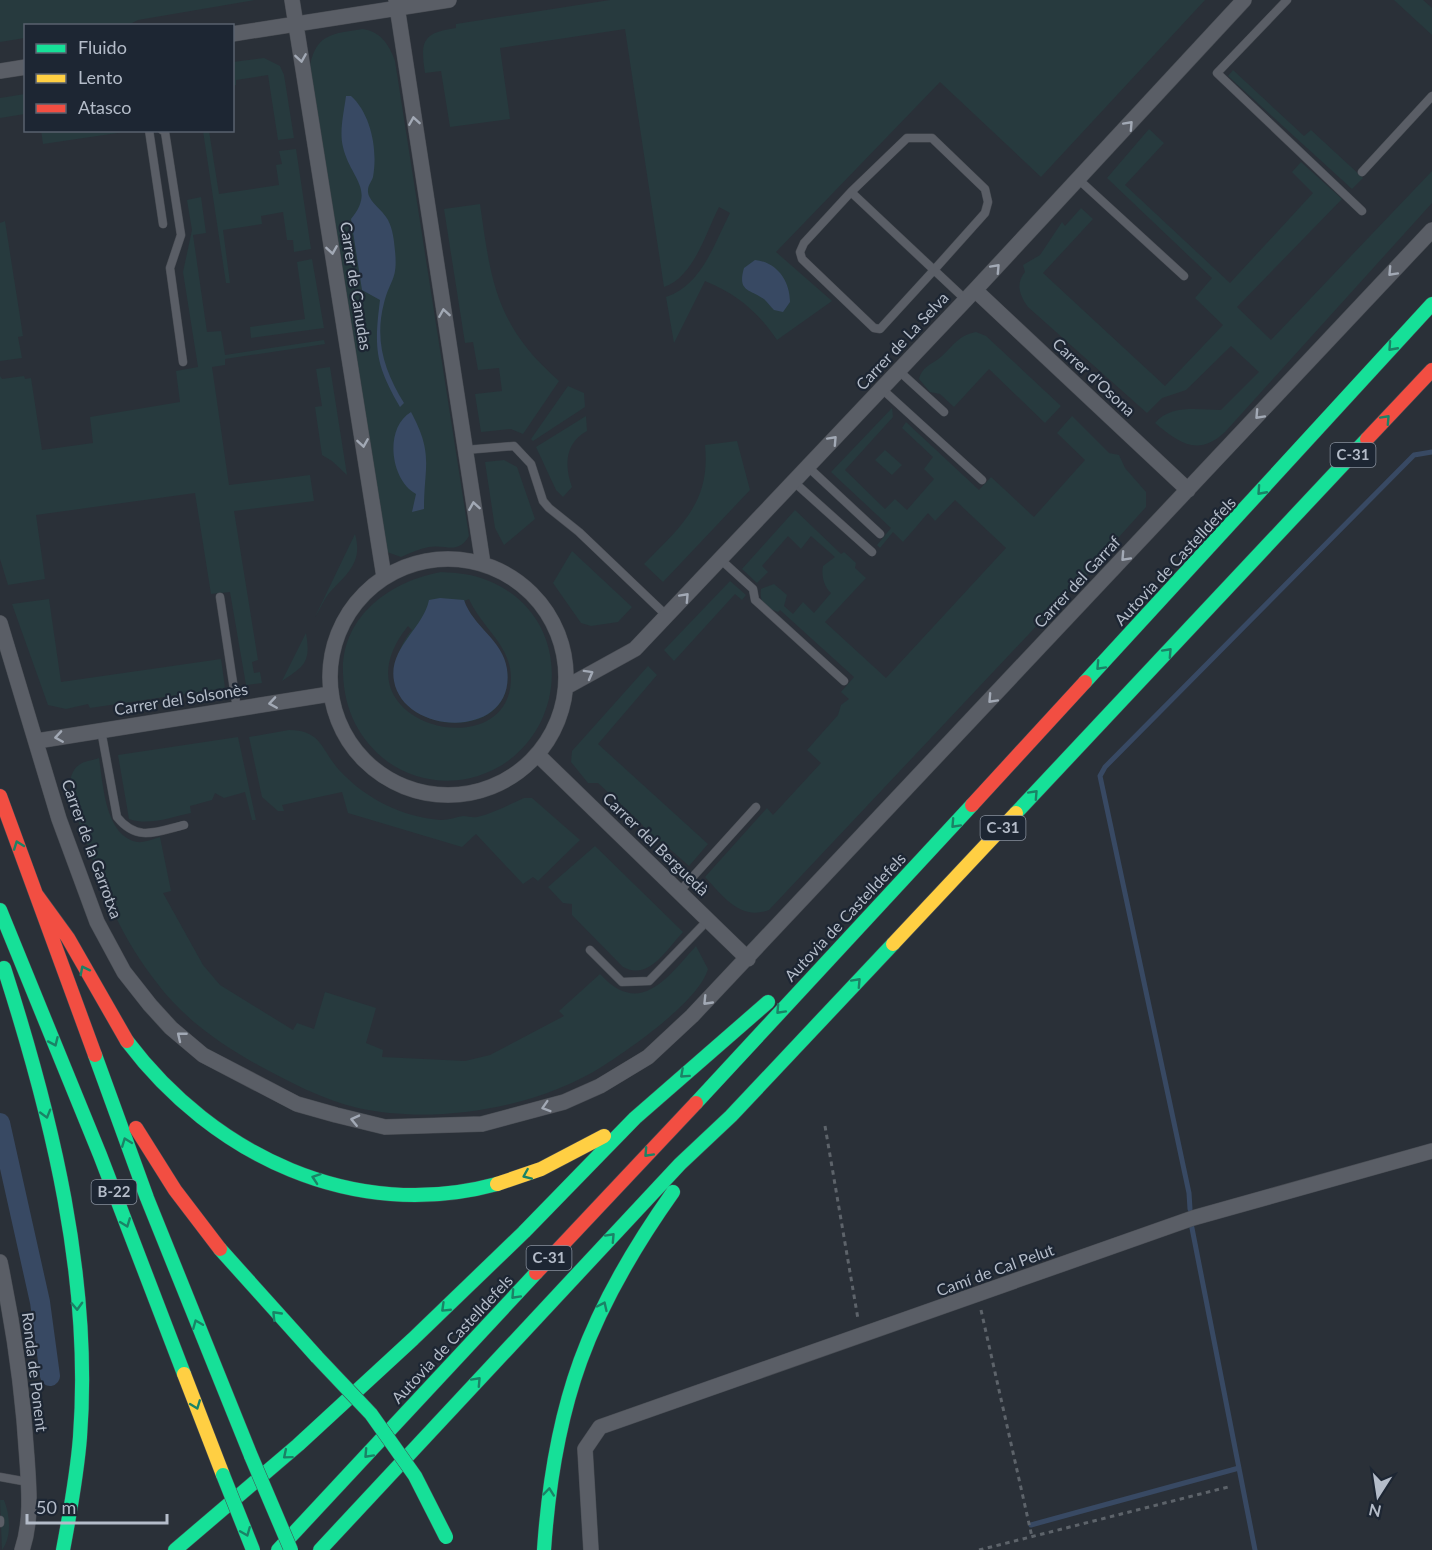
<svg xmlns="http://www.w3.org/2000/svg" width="1432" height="1550" viewBox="0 0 1432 1550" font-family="Lato,sans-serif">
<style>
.green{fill:#273a3e;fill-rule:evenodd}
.water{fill:#384963}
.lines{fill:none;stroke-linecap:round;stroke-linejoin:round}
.stream{stroke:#384963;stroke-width:5}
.canal{stroke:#384963;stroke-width:20}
.lane-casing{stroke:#484c53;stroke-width:9}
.street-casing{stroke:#484c53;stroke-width:16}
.fast-casing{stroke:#474c53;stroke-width:15}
.slow-casing{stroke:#474c53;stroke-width:15}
.jam-casing{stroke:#474c53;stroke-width:15}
.path{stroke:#5d636a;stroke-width:3;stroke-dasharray:4.5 4.5;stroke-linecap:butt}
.lane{stroke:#5a5e66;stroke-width:8}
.street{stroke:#5a5e66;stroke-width:15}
.fast{stroke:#16e098;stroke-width:14}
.slow{stroke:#ffcf43;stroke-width:14}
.jam{stroke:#f24e42;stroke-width:14}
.fast-bridge-casing{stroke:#474c53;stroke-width:15;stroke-linecap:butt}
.fast-bridge{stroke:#16e098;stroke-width:14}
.oneway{stroke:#a2a9b5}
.oneway2{stroke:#1a8366}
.labels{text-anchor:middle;stroke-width:4.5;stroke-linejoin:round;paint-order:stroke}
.shield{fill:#1d2633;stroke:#878f9c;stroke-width:1.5}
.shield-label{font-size:15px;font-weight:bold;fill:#b4bcc9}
.street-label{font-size:16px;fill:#b4bcc9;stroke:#1d2633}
</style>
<rect width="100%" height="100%" fill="#2a3038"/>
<!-- green -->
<path class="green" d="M0,0H255L138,20L130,24L26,26L25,38L0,42Z
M610,0H1205L1041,177L940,82L776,252L832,301L777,340C758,312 737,294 705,281L674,343L666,297C702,285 714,244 730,213L719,207C706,232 694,277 664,287L625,29L500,48L510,119L450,127L441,71L425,73C420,40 423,33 456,28V24Z
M1394,0H1423L1432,8V35Z
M362,29C380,31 389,44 395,61L469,536C458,555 447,544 429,547C419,549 410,553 401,557L387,552L310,65C317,33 333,34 362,29Z
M264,58L280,66L284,75L294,138L278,140L268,75L236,80V85L233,86V62Z
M1233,70L1304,136L1311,130L1363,178L1352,189L1228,76Z
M25,94V114L0,118V98Z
M1149,129L1164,143L1125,185L1230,283L1313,193L1292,172L1301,162L1342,199L1237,307L1271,340L1432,171V203L1225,432C1198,457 1179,443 1155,423C1171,404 1199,410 1221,410L1259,372L1231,346L1186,390L1162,398L1147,413L1028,307C1020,296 1015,284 1025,272L1023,265L1040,255L1062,222L1065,226L1081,208L1093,219L1043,273L1165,386L1223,325L1195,298L1212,278L1107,178Z
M41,130H131V131L43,144Z
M203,131H209L219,194L279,185L276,165L282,164L279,151L296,149L311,249L294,252L293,240H287L283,212L261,216L262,224L223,230L230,283H226Z
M201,197L206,233L193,235L207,332L221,331L225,355L324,340L325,344L225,359V365L212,367L229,485L310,475L314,501L234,511L258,660L252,662L254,673L260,672L262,683L246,685L230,592L211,594L195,493L36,515L45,579L8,585L0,559V376L2,379L24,376L25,379L31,378L42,450L93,443L90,417L180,402L176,371L198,367L183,272L192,230L187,200Z
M480,204C491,282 496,326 559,381L523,434L511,429L481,432L475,394L502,391L499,368L478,370L473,342L465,343L444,209Z
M5,221L23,336L18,337L22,358L0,361V223Z
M312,259L324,328L251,338L250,327L305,319L297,262Z
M976,332L986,336L1061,406L1045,423L989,369L954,407L940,394L930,392L919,379C923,365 932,365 942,356C954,345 959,335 976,332Z
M330,367L347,475L332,461L322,455L315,407L322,406L316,369Z
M568,386L584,393L585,407L533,441L531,439Z
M892,408L893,417L845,470L885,509L895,499L907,510L934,479L924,469L933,457L902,428L906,422L979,490L991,477L1034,517L1085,460L1057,433L1072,416L1109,453L1119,455L1125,468L1146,492V507L1090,569L1083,585L1076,584L769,910C740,921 723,896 705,877L767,808L773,815L821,763L807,750L838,715L841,705L849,699L841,692L854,677L780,610L778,612C766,607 759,603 761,589L774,584L787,595L784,606L793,614L803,602L814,613L831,593C824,587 821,575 823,566L835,557L811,536L801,549L788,536L762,566L768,572L757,583L742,569L795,510L841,554L844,552L856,563L855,568L866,578L825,622L886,678L1006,548L955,500L935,521L928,513L903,542L893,532L880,548L877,545L891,528L831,472Z
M586,416L587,431C565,443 564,465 572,487L563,497L556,490L536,447Z
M737,441L750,490L663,582L644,564C680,527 711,503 705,445Z
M885,450L902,465L892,475L875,460Z
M504,460L517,467L535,519L504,545L495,528L485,462Z
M355,534C363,562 348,573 330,592C324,599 320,609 315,617Z
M572,551L632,607L618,622L591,626L581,623L553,583Z
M441,572C458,573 473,574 489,581C585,621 566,759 466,779C440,784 410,778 388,762C359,740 344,710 343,673C341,616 391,581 441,572ZM469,599C481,627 511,645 511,678C511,770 329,724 408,626L412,630C405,638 400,648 397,658C375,734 517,750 507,670C503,641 473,628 464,601Z
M730,581L746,595L742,600L735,594L674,661L664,650Z
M49,599L61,682L221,659L225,688L90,708L88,704L66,709L48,705L12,604Z
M306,633C311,662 305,666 282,681Z
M648,666L657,675L598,744L708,844L689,866L662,842L652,837L639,821L598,783H588L571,762L572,751Z
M289,730C321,730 321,749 339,770C366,799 402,817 441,820C449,820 456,817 463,816C468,816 472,818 477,817C494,813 508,805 524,798H532L580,840L538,881L533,877L523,884L476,834L462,847L348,813L342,792L282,805L284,811H278L262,797L249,737Z
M238,737L256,820H252L245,792L224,798L215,793L212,800L190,806L191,813C171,817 149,826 129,819L118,755Z
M99,758C103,784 105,836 137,842C144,843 153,839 160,837L171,891L163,893L203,965L220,985L293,1030L297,1023L314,1029L325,992L376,1008L366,1043L383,1050L382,1057L465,1061L490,1055L564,1016L559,1011L600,974C640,1018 667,978 696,946L708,969C699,1001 631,1048 603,1066C538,1108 434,1125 358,1108C323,1100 290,1082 258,1065C220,1044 183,1018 157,983C124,941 104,896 88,846C81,826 55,777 82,763C86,761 94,760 99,758Z
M595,846L683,932C666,950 649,981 623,967L572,915V904L563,903L548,887Z
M0,1500H4C10,1515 12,1537 2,1550Z"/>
<!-- water -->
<path class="water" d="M346,96H351C371,114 378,150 373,177C372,181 368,185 368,190C367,201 383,210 388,220C393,230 394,240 395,251C398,280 390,279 384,303C374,341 385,372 404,403L400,407C375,364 374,348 380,300L362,290L351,219C376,189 350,178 343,147C339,131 344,112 346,96Z
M755,260C777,262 790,281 790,302L783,312L774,310C771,307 767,302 764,299C750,289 737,292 744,268Z
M411,412C434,455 424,465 424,509L412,512L416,494C390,480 384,428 411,412Z
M440,598L464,600C473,627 503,640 507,669C517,740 404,737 394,681C388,648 423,629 429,600Z"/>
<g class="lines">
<!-- stream -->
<path class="stream" d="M1190,1209L1189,1193L1100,776L1105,767L1414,455L1432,452
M1191,1223L1255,1550
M1031,1525L1239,1468"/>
<!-- canal -->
<path class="canal" d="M0,1123L40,1302L50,1376"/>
<defs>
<path id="lane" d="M1287,0L1217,73L1362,211
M149,130L163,224
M162,130L165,132L181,235L170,268L183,362
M1362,172L1432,96
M1078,179L1184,276
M851,192L934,270L880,329L874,328L802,259L800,252L804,243Z
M851,192L907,138H932L985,189L988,202L985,213L934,270L966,300
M899,371L944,412
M882,389L982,480
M465,450L514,446L531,464L543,501L549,508L579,532L667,616
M808,467L880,534
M794,482L872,552
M720,559L753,589L755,600L844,681
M220,597L237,709
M101,730L117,817C137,842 156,832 184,825
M679,892L756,807
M590,950L622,982L649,981L708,920
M0,1477L28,1482
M0,1520V1523"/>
<path id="street" d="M292,0L384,577
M396,0L483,564
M232,34L449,0
M0,71L26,67
M975,290L1188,490
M330 677a118 118 0 1 1 236 0a118 118 0 1 1-236 0Z
M0,623L59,819L97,922L124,972L150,1005L171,1028L203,1055L297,1104L336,1115L385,1127L482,1124L564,1102L600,1086L648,1057L692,1016L1432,230
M568,686L635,649L975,290L1244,0
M37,741L330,694
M538,755L748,959
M0,1262C14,1328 23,1392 27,1459C29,1488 32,1521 22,1550
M591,1550L585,1449L600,1427L1193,1218L1432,1151"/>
<path id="fast" d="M1085,682L1432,304
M1016,813L1367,439
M0,910L100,1155L184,1374
M4,968C52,1117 92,1279 80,1437C77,1475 70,1513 63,1550
M127,1041C213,1155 354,1223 497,1184
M95,1055L147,1198L251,1456
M696,1103L972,805
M220,1249L317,1357
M175,1550L298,1445L413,1339L524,1232L635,1118L768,1002
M278,1550L536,1273
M320,1550L680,1164L731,1116L893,944
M544,1550C554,1403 588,1312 673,1192"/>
<path id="slow" d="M893,944L1016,813
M497,1184L541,1169L604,1136
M184,1374L223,1475"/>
<path id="jam" d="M1367,439L1432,370
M0,796L95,1055
M972,805L1085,682
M36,894L68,938L127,1041
M136,1128L175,1190L220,1249
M536,1273L696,1103"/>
</defs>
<!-- lane casing -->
<use href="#lane" class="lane-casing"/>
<!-- street casing -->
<use href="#street" class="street-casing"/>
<!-- fast casing -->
<use href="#fast" class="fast-casing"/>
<!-- slow casing -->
<use href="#slow" class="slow-casing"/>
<!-- jam casing -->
<use href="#jam" class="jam-casing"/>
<!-- path -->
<path class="path" d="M825,1126L858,1319
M981,1310L1032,1537
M979,1550L1228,1487"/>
<!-- lane -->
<use href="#lane" class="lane"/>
<!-- street -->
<use href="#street" class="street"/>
<!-- fast -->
<use href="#fast" class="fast"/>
<!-- slow -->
<use href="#slow" class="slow"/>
<!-- jam -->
<use href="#jam" class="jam"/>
<defs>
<path id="fast-bridge" d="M317,1357L371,1414L415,1476L446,1537
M251,1456L291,1550
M223,1475L253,1550"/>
</defs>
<!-- fast-bridge casing -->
<use href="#fast-bridge" class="fast-bridge-casing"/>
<!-- fast-bridge -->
<use href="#fast-bridge" class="fast-bridge"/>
</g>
<!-- one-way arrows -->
<defs><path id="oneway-chevron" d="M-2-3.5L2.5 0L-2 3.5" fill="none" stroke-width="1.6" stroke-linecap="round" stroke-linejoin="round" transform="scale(1.5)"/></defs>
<g class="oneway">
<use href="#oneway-chevron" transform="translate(301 58) rotate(81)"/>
<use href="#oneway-chevron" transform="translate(414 121) rotate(-99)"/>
<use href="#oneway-chevron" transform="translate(1129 125) rotate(-47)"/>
<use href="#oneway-chevron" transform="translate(332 250) rotate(81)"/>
<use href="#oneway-chevron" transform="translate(996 268) rotate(-47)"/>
<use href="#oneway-chevron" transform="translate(1392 272) rotate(133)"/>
<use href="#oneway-chevron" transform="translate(444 313) rotate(-99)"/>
<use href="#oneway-chevron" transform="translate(1259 415) rotate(133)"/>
<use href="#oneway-chevron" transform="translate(833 440) rotate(-47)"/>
<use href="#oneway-chevron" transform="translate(363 443) rotate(81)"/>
<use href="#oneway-chevron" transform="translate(474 506) rotate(-99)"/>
<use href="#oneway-chevron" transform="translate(1125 557) rotate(133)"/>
<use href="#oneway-chevron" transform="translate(685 597) rotate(-47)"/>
<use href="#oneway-chevron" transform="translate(589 674) rotate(-29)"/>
<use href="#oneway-chevron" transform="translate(992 699) rotate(133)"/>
<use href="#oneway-chevron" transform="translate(273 703) rotate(171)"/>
<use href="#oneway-chevron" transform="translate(59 737) rotate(171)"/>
<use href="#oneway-chevron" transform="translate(707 1001) rotate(134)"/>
<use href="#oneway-chevron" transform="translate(181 1036) rotate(-141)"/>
<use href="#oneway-chevron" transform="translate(546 1107) rotate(163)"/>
<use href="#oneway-chevron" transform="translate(355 1120) rotate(-167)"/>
</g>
<g class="oneway2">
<use href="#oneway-chevron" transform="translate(1392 347) rotate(132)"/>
<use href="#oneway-chevron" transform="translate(1386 419) rotate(-47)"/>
<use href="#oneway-chevron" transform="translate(1261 491) rotate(132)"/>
<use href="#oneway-chevron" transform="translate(1168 652) rotate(-47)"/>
<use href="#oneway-chevron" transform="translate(1100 666) rotate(133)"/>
<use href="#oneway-chevron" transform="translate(1034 794) rotate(-47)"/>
<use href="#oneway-chevron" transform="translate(955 824) rotate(133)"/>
<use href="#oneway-chevron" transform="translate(18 845) rotate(-110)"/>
<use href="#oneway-chevron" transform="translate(84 970) rotate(-117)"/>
<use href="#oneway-chevron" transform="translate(857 982) rotate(-47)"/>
<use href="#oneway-chevron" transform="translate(780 1010) rotate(133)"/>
<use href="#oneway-chevron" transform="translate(54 1042) rotate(66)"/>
<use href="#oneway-chevron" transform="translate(684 1074) rotate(138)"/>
<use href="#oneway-chevron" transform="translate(46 1114) rotate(74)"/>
<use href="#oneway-chevron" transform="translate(126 1142) rotate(-111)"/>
<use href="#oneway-chevron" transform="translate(648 1153) rotate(133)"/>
<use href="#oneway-chevron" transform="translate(527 1175) rotate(157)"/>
<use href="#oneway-chevron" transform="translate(316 1178) rotate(-161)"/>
<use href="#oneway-chevron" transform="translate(126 1223) rotate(69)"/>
<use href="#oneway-chevron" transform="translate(611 1237) rotate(-47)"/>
<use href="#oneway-chevron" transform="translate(515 1295) rotate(133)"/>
<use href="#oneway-chevron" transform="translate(77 1306) rotate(88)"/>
<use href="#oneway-chevron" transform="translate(603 1306) rotate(-65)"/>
<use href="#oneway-chevron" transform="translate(445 1308) rotate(136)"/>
<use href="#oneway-chevron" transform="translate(276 1315) rotate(-134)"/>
<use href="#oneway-chevron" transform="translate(197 1324) rotate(-112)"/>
<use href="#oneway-chevron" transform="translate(477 1381) rotate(-47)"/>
<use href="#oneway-chevron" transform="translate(196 1405) rotate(69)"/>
<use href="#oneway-chevron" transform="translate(368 1454) rotate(133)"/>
<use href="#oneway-chevron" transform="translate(287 1455) rotate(140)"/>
<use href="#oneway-chevron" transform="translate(549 1492) rotate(-84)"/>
<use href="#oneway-chevron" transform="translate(246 1532) rotate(68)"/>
</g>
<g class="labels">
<!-- shield labels -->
<g class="shield">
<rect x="1330.5" y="443" width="45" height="24" rx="4.5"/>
<rect x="980.5" y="816" width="45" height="24" rx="4.5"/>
<rect x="91.5" y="1180" width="45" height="24" rx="4.5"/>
<rect x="526.5" y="1246" width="45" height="24" rx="4.5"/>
</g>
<g class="shield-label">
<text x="1353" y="460">C-31</text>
<text x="1003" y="833">C-31</text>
<text x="114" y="1197">B-22</text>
<text x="549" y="1263">C-31</text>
</g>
<!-- street labels -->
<g class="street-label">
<text transform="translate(356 286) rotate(81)" y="6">Carrer de Canudas</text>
<text transform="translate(902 341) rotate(-47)" y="6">Carrer de La Selva</text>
<text transform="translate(1094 377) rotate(43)" y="6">Carrer d'Osona</text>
<text transform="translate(1175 561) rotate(-47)" y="6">Autovia de Castelldefels</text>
<text transform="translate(1077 582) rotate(-47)" y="6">Carrer del Garraf</text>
<text transform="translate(181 699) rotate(-9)" y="6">Carrer del Solsonès</text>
<text transform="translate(656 844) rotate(44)" y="6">Carrer del Berguedà</text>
<text transform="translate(92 849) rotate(70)" y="6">Carrer de la Garrotxa</text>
<text transform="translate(845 917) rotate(-47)" y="6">Autovia de Castelldefels</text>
<text transform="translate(995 1270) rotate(-20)" y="6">Camí de Cal Pelut</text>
<text transform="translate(452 1339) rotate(-47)" y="6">Autovia de Castelldefels</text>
<text transform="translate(35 1372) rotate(83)" y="6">Ronda de Ponent</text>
</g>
</g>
<!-- legend -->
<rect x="24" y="24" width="210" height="108" fill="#1d2633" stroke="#59626f" stroke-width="1.5"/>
<rect x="36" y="44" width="30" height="9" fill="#16e098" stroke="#59626f" stroke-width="1.5"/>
<text x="78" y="54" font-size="18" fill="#b4bcc9">Fluido</text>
<rect x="36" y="74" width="30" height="9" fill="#ffcf43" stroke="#59626f" stroke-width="1.5"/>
<text x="78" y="84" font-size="18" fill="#b4bcc9">Lento</text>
<rect x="36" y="104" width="30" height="9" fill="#f24e42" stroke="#59626f" stroke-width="1.5"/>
<text x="78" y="114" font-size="18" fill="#b4bcc9">Atasco</text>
<!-- north arrow -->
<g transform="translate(1378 1496) rotate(192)" stroke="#1d2633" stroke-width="4.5" paint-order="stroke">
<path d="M0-4.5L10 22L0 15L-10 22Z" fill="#b4bcc9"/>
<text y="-9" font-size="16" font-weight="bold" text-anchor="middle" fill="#b4bcc9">N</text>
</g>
<!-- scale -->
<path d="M27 1514v9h140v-9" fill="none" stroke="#b4bcc9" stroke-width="3"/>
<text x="36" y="1514" font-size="18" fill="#b4bcc9" stroke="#1d2633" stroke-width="4.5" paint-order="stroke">50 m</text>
</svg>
